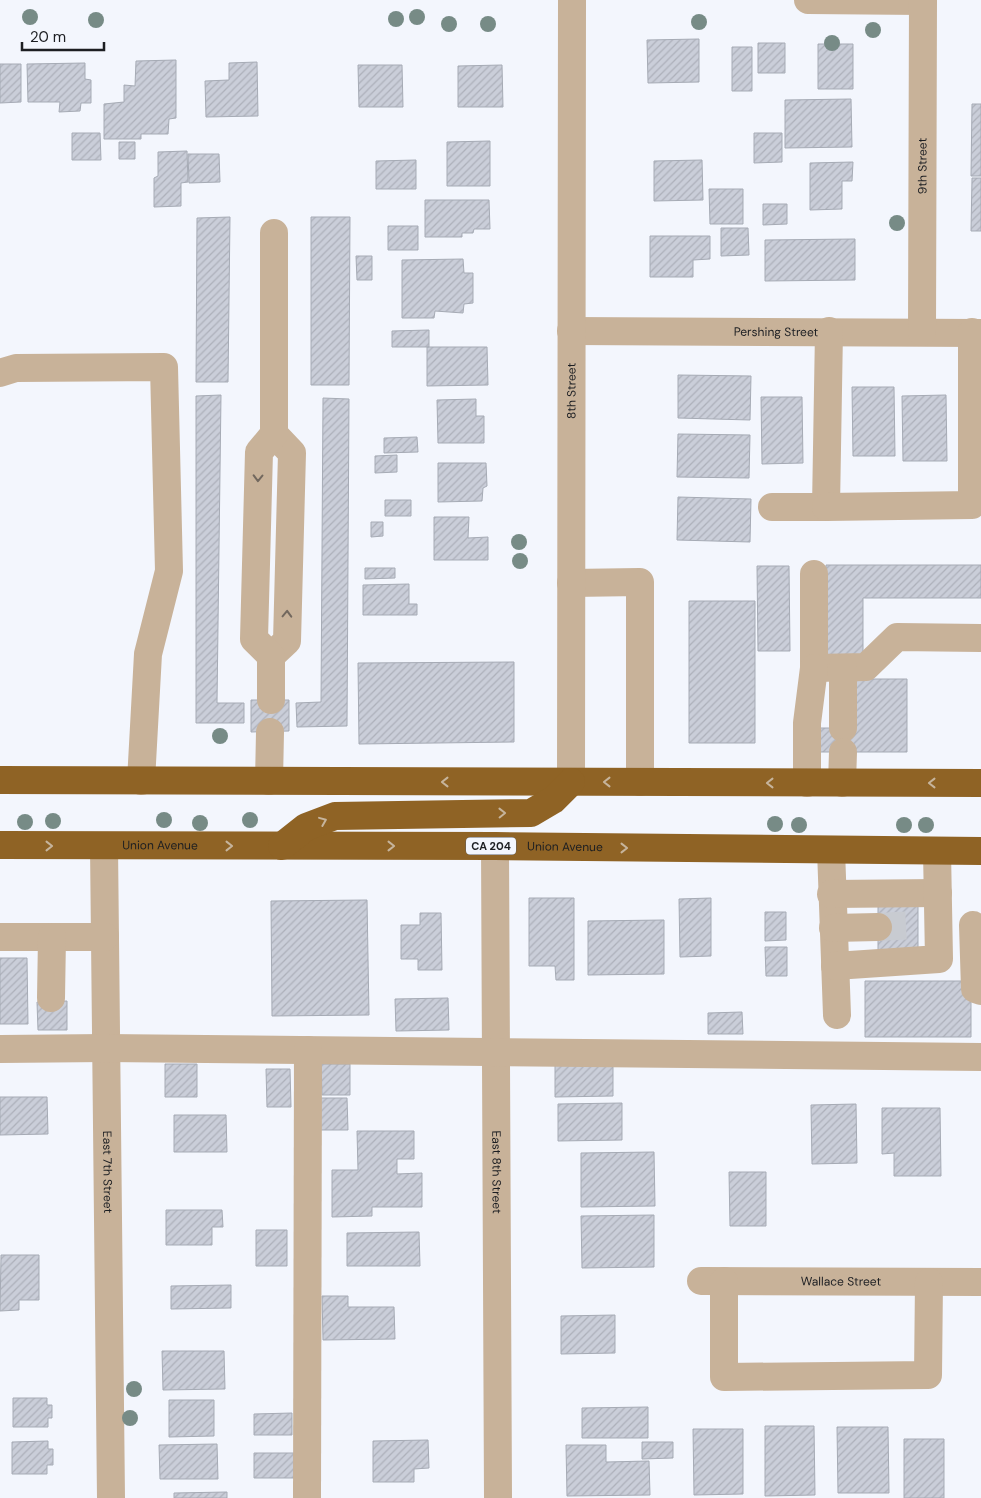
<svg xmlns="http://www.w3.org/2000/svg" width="981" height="1498" viewBox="0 0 981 1498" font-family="'DM Sans',sans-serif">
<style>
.building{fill:url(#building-hatch);stroke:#a6abb5}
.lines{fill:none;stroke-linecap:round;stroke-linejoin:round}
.minor-tunnel{stroke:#c8cbd1;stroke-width:28;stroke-dasharray:28 14;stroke-linecap:butt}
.minor{stroke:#c8b299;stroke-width:28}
.highway{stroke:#8f6325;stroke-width:28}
.tree{fill:#778b86}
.oneway{stroke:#72685e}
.oneway2{stroke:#c6b49c}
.labels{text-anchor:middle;stroke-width:5;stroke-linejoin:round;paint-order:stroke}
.shield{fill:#f3f6fd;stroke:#5c5f64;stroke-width:1}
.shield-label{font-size:11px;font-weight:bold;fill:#1c1e22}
.street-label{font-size:12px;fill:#1c1e22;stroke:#f3f6fd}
</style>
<defs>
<pattern id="building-hatch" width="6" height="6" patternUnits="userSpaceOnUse" patternTransform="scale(1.25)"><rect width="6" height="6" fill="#caced9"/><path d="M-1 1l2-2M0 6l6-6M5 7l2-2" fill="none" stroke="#adb0ba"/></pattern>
</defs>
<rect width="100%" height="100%" fill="#f3f6fd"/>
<!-- building -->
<path class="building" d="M699,39V82L648,83L647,40Z
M758,43H785V73H758Z
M818,44H853V89H818Z
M732,47H752V91H732Z
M176,60V118L169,119L168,134H141V139H104V104L124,102V85L135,86L136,61Z
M257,62L258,116L206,117L205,81L229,80V63Z
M85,63V79L91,80V103H81L80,111L59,112L60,102H28L27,64Z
M0,64H21V102L0,103Z
M358,65H402L403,107H359Z
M502,65L503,107H458V66Z
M851,99L852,147L785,148V100Z
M972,104H981V176H971Z
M72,133H100L101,160H72Z
M754,133H782V162L754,163Z
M490,141V186H447V142Z
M119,142H135V159H119Z
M187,151L188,182L181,183V206L154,207V178L158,176V152Z
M188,154H219L220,182L189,183Z
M416,160V189H376V161Z
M702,160L703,200L654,201V161Z
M853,162L852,181H842V209L810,210V163Z
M972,178H981V231H971Z
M709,189H743V224H710Z
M425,200H489L490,229H474L473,233H462V237H425Z
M763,204H787V224L763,225Z
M230,217L228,382H196L197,218Z
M311,217H350L349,385H311Z
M388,226H418V250H388Z
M721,228H748L749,255L721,256Z
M650,236H710V259L693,260V277H650Z
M855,239V280L765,281V240Z
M356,256H372V280H357Z
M463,259L464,273H473V303L464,304L463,313L435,311L434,318H402V260Z
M429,330V347H392V331Z
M427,347H487L488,385L427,386Z
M678,375L751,376L750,420L678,418Z
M852,387H894L895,456H853Z
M221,395L217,703H244V723H196V396Z
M946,395L947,461H903L902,396Z
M761,397H802L803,463L762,464Z
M323,398L349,399L347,726L297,727L296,703L321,702Z
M476,399V416H484V443H438L437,400Z
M678,434L750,435L749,478L677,477Z
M417,437L418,452L384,453V438Z
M397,455V472L375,473V456Z
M438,463H486L487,486L483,488L482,501L438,502Z
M678,497L751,499L750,542L677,540Z
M385,500H411V516H385Z
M434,517H469L468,538L488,537V560H434Z
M371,522H383V536L371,537Z
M826,565H981V598H863V655H826Z
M757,566H789L790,651H758Z
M365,568H395V578L365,579Z
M409,584V604H417V615H363V585Z
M689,601H755V743H689Z
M514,662V742L359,744L358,663Z
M850,679H907V752H819V728H850Z
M251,700H289V731L251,732Z
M878,897H918V955H878Z
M529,898H574V980H556L555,966H529Z
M711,898V956L680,957L679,899Z
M367,900L369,1015L272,1016L271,901Z
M765,912H786V940L765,941Z
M420,913H441L442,970H418V959H401V925H420Z
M664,920V974L588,975V921Z
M765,947H787V976H766Z
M0,958H27L28,1024H0Z
M865,981H971V1037H865Z
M448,998L449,1030L396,1031L395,999Z
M67,1001V1030H38L37,1002Z
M742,1012L743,1034H708V1013Z
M613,1062V1096L555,1097V1063Z
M165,1064H197V1097H165Z
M321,1064H350V1095H322Z
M266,1069H290L291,1107H267Z
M0,1097H47L48,1134L0,1135Z
M320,1098H347L348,1130H320Z
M622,1103V1140L558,1141V1104Z
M856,1104L857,1163L812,1164L811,1105Z
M882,1108H940L941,1176H894V1153L882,1154Z
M174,1115H226L227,1152H174Z
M357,1131H414V1159H397V1174L422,1173V1207H372V1216L332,1217V1170H358Z
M654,1152L655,1206L581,1207V1153Z
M729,1172H766V1226H730Z
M166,1210H222L223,1227H212V1245H166Z
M654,1215V1267L582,1268L581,1216Z
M256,1230H287V1266H256Z
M419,1232L420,1266H347V1233Z
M1,1255H39V1300H19V1310L0,1311Z
M231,1285V1308L171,1309V1286Z
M322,1296H348V1307H394L395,1339L323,1340Z
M615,1315V1353L561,1354V1316Z
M162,1351H224L225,1389L163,1390Z
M13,1398H47V1405H52V1418H48V1427H13Z
M169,1400H214V1436L169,1437Z
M648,1407V1438H582V1408Z
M292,1413V1435H254V1414Z
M765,1426H814L815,1495L765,1496Z
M837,1427H888L889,1493H838Z
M693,1429H743V1494L694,1495Z
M904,1439H944V1498H904Z
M428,1440L429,1468L414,1469V1482H373V1441Z
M48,1441V1449H53V1465H47V1474H12V1442Z
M642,1442H673V1458L642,1459Z
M217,1444L218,1479H160L159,1445Z
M566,1445H606V1462L649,1461L650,1495L567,1496Z
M254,1453H294V1478H254Z
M227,1492V1498H174V1493Z"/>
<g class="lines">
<!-- minor-tunnel -->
<path class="minor-tunnel" d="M878,927L918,925"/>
<!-- minor -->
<g class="minor">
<path d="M808,0L923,1"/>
<path id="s1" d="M571,331L981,333"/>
<path id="s2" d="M922,332L923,0"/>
<path d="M0,373L16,368L164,367L169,571L148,654L141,781"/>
<path d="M772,507H826L829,331"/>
<path d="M826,507L972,505V332"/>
<path d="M814,574V668L866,667L897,637L981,638"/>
<path d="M571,583L640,582V782"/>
<path d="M271,656L287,641L292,453L274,434"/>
<path d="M843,668V728"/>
<path d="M271,700V656L254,639L259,452L274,434V233"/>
<path d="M269,781L270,732"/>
<path id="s3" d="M571,782L572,0"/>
<path d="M807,783V723L814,668"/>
<path d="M842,783L843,752"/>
<path id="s4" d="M104,846L111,1498"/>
<path id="s5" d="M495,846L498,1498"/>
<path d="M831,850L837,1015"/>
<path d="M831,894L938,893"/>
<path d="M973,925L975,989L981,991"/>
<path d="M833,928L878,927"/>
<path d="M0,937H105"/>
<path d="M835,966L939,959L937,851"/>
<path d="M51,998L52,937"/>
<path d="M0,1049L106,1048L981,1057"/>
<path id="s6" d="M701,1281L981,1282"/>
<path d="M724,1281V1377L928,1375L929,1282"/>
<path d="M307,1498L308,1050"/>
</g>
<!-- highway -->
<g class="highway">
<path d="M0,780L981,783"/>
<path id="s7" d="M0,845L495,846L981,851"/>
<path d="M282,846L306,827L335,816L531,813L553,800L571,782"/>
</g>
</g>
<!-- trees -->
<g class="tree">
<circle cx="30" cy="17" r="8"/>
<circle cx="417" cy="17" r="8"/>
<circle cx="396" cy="19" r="8"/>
<circle cx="96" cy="20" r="8"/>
<circle cx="699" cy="22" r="8"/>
<circle cx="449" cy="24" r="8"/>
<circle cx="488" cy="24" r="8"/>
<circle cx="873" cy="30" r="8"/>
<circle cx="832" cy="43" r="8"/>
<circle cx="897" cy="223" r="8"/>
<circle cx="519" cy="542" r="8"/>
<circle cx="520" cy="561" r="8"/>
<circle cx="220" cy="736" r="8"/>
<circle cx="164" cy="820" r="8"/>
<circle cx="250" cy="820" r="8"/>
<circle cx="53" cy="821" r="8"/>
<circle cx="25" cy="822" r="8"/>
<circle cx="200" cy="823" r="8"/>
<circle cx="775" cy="824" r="8"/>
<circle cx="799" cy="825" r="8"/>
<circle cx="904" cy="825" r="8"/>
<circle cx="926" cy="825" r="8"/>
<circle cx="134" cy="1389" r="8"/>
<circle cx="130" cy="1418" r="8"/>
</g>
<!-- one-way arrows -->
<defs><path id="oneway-chevron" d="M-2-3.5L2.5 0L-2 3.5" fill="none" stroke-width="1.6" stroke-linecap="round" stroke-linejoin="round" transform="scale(1.25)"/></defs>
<g class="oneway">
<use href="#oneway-chevron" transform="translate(258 478) rotate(91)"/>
<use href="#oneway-chevron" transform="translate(287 614) rotate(-88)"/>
</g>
<g class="oneway2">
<use href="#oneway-chevron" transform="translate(445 782) rotate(-180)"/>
<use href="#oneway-chevron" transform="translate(607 782) rotate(-180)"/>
<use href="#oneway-chevron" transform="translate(770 783) rotate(-180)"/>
<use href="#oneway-chevron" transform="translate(932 783) rotate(-180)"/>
<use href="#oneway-chevron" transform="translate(502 813) rotate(-1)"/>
<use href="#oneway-chevron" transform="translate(323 821) rotate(-22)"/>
<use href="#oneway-chevron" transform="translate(49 846)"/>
<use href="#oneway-chevron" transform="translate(229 846)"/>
<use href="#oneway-chevron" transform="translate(391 846)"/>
<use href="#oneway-chevron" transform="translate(624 848)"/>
</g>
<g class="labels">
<!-- shield labels -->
<rect class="shield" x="466" y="837.5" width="50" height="17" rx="4"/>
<g class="shield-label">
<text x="491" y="850">CA 204</text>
</g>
<!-- street labels -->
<g class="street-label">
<text dy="4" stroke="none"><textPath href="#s2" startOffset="166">9th Street</textPath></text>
<text dy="4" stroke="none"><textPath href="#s1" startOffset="205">Pershing Street</textPath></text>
<text dy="4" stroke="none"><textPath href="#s3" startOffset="391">8th Street</textPath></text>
<text dy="4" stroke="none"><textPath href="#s7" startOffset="160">Union Avenue</textPath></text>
<text dy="4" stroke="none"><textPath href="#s7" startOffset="565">Union Avenue</textPath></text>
<text dy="4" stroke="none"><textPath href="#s4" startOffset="326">East 7th Street</textPath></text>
<text dy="4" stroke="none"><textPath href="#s5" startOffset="326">East 8th Street</textPath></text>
<text dy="4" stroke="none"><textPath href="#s6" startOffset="140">Wallace Street</textPath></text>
</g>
</g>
<!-- scale -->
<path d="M22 42v8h82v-8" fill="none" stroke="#1c1e22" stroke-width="2.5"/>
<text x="30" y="42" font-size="15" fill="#1c1e22" stroke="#f3f6fd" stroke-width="4" paint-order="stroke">20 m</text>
</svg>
